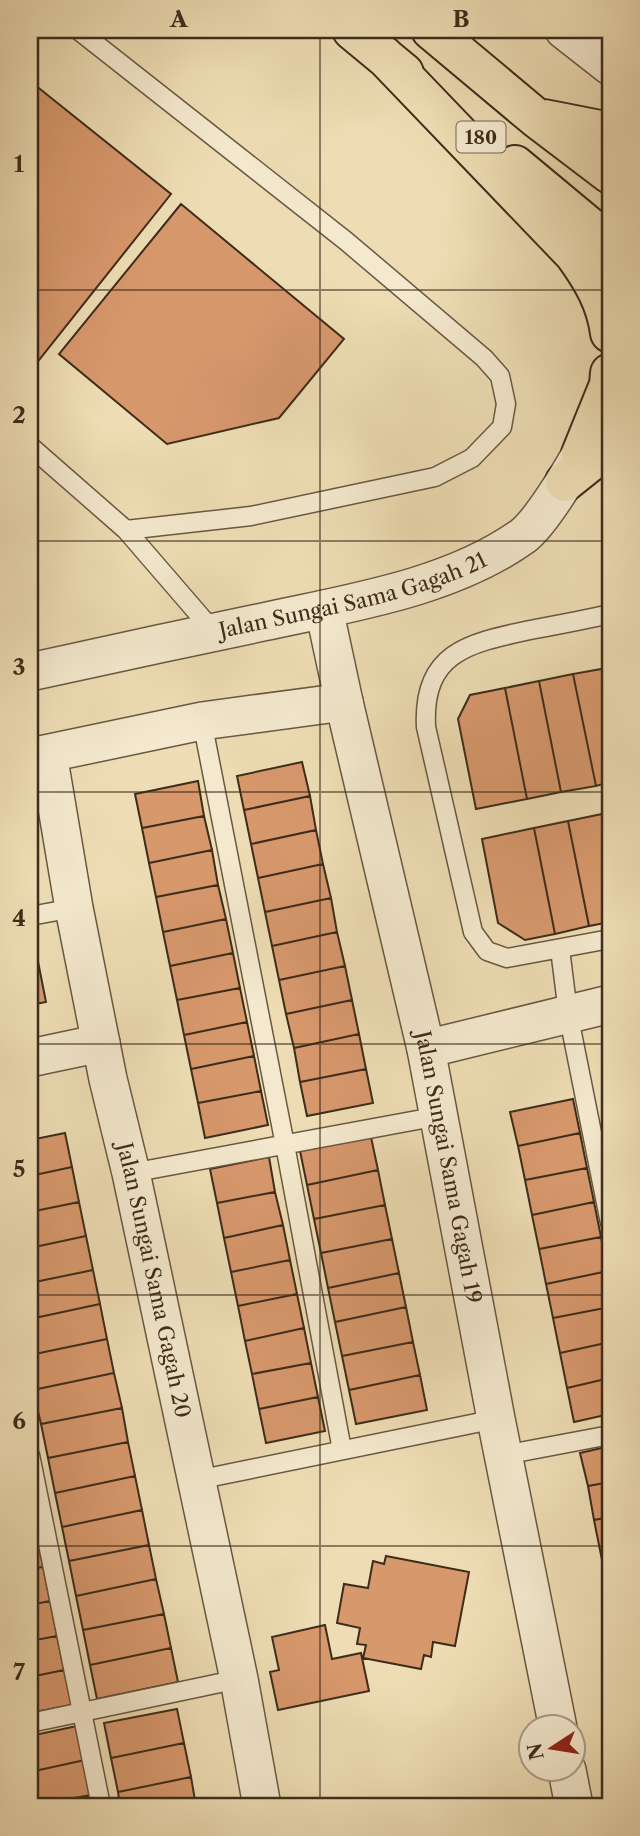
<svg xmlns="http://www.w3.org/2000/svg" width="640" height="1836" viewBox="0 0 640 1836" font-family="'Libre Caslon Text',serif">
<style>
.building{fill:#d7986c;stroke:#3d2c1c;stroke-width:2}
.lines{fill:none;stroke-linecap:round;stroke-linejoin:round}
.lane-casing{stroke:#695842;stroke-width:21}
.street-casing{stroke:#695842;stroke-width:40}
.primary-casing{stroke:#3d2c1c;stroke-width:42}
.lane{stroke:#f4e9ce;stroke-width:18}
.street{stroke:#f4e9ce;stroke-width:37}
.primary{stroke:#eeddb4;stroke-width:38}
.grid{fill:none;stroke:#3d2c1c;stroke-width:2;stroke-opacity:0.55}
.labels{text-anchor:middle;stroke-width:7;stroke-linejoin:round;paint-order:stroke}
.shield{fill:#f4e9ce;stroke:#746551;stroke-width:2}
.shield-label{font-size:19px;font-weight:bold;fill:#3d2c1c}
.street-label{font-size:21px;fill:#3d2c1c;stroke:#f4e9ce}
.neatline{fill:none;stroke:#3d2c1c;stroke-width:2.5}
.grid-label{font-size:23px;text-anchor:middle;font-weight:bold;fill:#3d2c1c}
</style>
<rect width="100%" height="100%" fill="#eeddb4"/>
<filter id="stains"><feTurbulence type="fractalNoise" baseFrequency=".00286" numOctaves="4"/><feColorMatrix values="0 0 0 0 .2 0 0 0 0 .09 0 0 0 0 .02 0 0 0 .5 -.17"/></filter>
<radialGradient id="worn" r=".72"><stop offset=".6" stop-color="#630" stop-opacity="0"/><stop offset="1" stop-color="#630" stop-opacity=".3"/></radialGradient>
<!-- building -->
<path class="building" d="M30,81L171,194L35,365L30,361Z
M181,204L344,339L279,418L167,444L59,354Z
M607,668L610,682V782L596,786L573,674Z
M573,674L596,786L561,792L539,681Z
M539,681L561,792L527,799L505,688Z
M505,688L527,799L476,809L458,719L470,695Z
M302,762L310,796L244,810L237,776Z
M198,781L204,816L142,828L135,794Z
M310,796L316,830L251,844L244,810Z
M610,813V857L602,814Z
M602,814L610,857V922L589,926L568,821Z
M204,816L212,850L149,863L142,828Z
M568,821L589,926L555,934L534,828Z
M534,828L555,934L525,940L498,923L482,839Z
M316,830L323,864L258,878L251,844Z
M212,850L218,885L156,897L149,863Z
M323,864L331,898L265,912L258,878Z
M218,885L226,919L163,932L156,897Z
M331,898L337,932L272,946L265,912Z
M226,919L233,953L170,966L163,932Z
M30,931H32L46,1002L30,1005Z
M337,932L345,966L279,980L272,946Z
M233,953L240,988L177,1000L170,966Z
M345,966L352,1000L286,1014L279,980Z
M240,988L247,1022L184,1035L177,1000Z
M352,1000L359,1034L294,1048L286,1014Z
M247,1022L254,1056L191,1069L184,1035Z
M359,1034L366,1069L300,1082L294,1048Z
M254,1056L261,1091L198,1103L191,1069Z
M366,1069L373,1103L307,1116L300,1082Z
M261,1091L268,1125L205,1138L198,1103Z
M573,1099L580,1133L518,1146L510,1112Z
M65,1133L72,1167L30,1176V1140Z
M580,1133L587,1168L525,1180L518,1146Z
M371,1137L378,1170L307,1185L300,1151Z
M269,1157L275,1192L217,1203L210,1169Z
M72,1167L79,1202L30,1212V1176Z
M587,1168L594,1202L532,1215L525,1180Z
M378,1170L385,1205L314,1219L307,1185Z
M275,1192L283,1225L224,1238L217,1203Z
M79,1202L86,1236L30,1248V1212Z
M594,1202L601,1237L539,1249L532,1215Z
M385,1205L392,1239L321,1253L314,1219Z
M283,1225L290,1260L231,1272L224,1238Z
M86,1236L93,1270L30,1283V1248Z
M601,1237L608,1271L546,1284L539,1249Z
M392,1239L399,1273L328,1288L321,1253Z
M290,1260L297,1294L238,1306L231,1272Z
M93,1270L100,1304L30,1319V1283Z
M608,1271L610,1307L553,1318L546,1284Z
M399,1273L406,1307L335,1322L328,1288Z
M297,1294L304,1328L245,1341L238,1306Z
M100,1304L107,1339L30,1355V1319Z
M406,1307L413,1342L342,1356L335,1322Z
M610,1307V1342L560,1353L553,1318Z
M304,1328L311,1363L252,1374L245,1341Z
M107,1339L114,1373L33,1390L30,1355Z
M413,1342L420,1375L349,1390L342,1356Z
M610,1342V1378L567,1388L560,1353Z
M311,1363L318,1397L259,1409L252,1374Z
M114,1373L122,1408L41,1424L33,1390Z
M420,1375L427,1410L356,1424L349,1390Z
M610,1378V1414L574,1422L567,1388Z
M318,1397L325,1431L266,1443L259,1409Z
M122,1408L128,1442L48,1458L41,1424Z
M128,1442L135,1476L55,1493L48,1458Z
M610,1446V1482L588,1486L580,1453Z
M135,1476L142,1510L62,1527L55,1493Z
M610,1482V1517L594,1520L588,1486Z
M142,1510L149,1545L69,1561L62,1527Z
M610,1517V1553L601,1555L594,1520Z
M37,1532L43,1567L30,1569V1533Z
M149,1545L156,1579L76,1596L69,1561Z
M610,1553V1588L608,1589L601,1555Z
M386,1556L469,1572L455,1646L433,1642L431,1657L424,1655L421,1669L363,1658L366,1645L357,1644L360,1628L337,1623L344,1584L368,1588L373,1561L384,1564Z
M43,1567L50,1601L30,1605V1569Z
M156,1579L164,1614L83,1630L76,1596Z
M50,1601L57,1636L30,1641V1605Z
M164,1614L171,1648L90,1665L83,1630Z
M325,1625L332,1659L361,1653L369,1691L278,1710L270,1672L279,1670L272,1637Z
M57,1636L64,1670L30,1677V1641Z
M171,1648L178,1682L97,1699L90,1665Z
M64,1670L72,1705L30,1713V1677Z
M177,1709L184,1743L111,1758L104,1723Z
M77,1726L85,1760L30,1772V1736Z
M184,1743L191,1777L118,1792L111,1758Z
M85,1760L91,1795L30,1806V1772Z
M191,1777L196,1806H120L118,1792Z
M91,1795L94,1806H36Z"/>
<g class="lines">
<defs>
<path id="lane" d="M78,30L346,241L484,358L500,376L506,404L502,427L472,458L435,477L251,516L126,530
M30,446L126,530L214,632
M610,614C584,620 557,625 530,630C469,643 422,652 426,727L473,932L487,951L507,958L610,939
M202,721L285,1145L342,1450
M30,916L74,908
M560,949L568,1013L610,1223
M131,1173L439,1116
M30,1455L101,1806
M504,1455L610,1435
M197,1480L496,1419
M30,1723L239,1679"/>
<g id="street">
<path d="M564,30L610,66"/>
<path id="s1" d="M324,609L344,702L426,1049L496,1419L558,1728"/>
<path id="s2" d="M30,672C108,655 185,638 263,622C350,603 450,588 523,536C541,522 569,475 581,454"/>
<path id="s3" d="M48,754L74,908L108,1079L131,1173L239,1679L262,1806"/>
<path d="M30,757L202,721L344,702"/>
<path d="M426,1049L610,1004"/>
<path d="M30,1058L101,1043"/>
<path d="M567,1770L574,1806"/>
</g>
<path id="primary" d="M352,30L404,73
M431,30L535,117L610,174
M384,56L574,254C592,279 606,302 610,333
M544,119L610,132
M515,165L610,244
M581,454L609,385L610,373
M565,482L610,446"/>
</defs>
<!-- lane casing -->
<use href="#lane" class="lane-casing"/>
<!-- street casing -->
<use href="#street" class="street-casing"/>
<!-- primary casing -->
<use href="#primary" class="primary-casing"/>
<!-- lane -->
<use href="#lane" class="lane"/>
<!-- street -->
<use href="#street" class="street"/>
<!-- primary -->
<use href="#primary" class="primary"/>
</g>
<!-- grid -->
<path class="grid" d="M320,30V1806M30,290H610M30,541H610M30,792H610M30,1044H610M30,1295H610M30,1546H610"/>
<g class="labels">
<!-- shield labels -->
<rect class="shield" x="456.5" y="121.5" width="49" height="31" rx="5"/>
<g class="shield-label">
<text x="481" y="144">180</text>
</g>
<!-- street labels -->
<g class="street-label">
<text dy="7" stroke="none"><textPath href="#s2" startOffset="332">Jalan Sungai Sama Gagah 21</textPath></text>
<text dy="7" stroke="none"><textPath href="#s1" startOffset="572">Jalan Sungai Sama Gagah 19</textPath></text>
<text dy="7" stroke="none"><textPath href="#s3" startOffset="537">Jalan Sungai Sama Gagah 20</textPath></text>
</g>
</g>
<!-- margin -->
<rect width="640" height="1836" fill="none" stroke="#eeddb4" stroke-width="77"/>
<!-- north arrow -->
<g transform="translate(552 1748) rotate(258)"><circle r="33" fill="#f4e9ce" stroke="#ab9d87" stroke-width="2"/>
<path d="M0-5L12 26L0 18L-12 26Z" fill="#8f2418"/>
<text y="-10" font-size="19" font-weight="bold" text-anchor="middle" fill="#3d2c1c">N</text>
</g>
<rect x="38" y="38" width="564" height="1760" class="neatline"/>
<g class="grid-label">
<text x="179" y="27">A</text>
<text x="461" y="27">B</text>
<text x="19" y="172">1</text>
<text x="19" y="423">2</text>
<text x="19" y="675">3</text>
<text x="19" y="926">4</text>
<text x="19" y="1177">5</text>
<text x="19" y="1429">6</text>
<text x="19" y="1680">7</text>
</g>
<rect width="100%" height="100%" filter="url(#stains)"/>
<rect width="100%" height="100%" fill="url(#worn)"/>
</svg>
